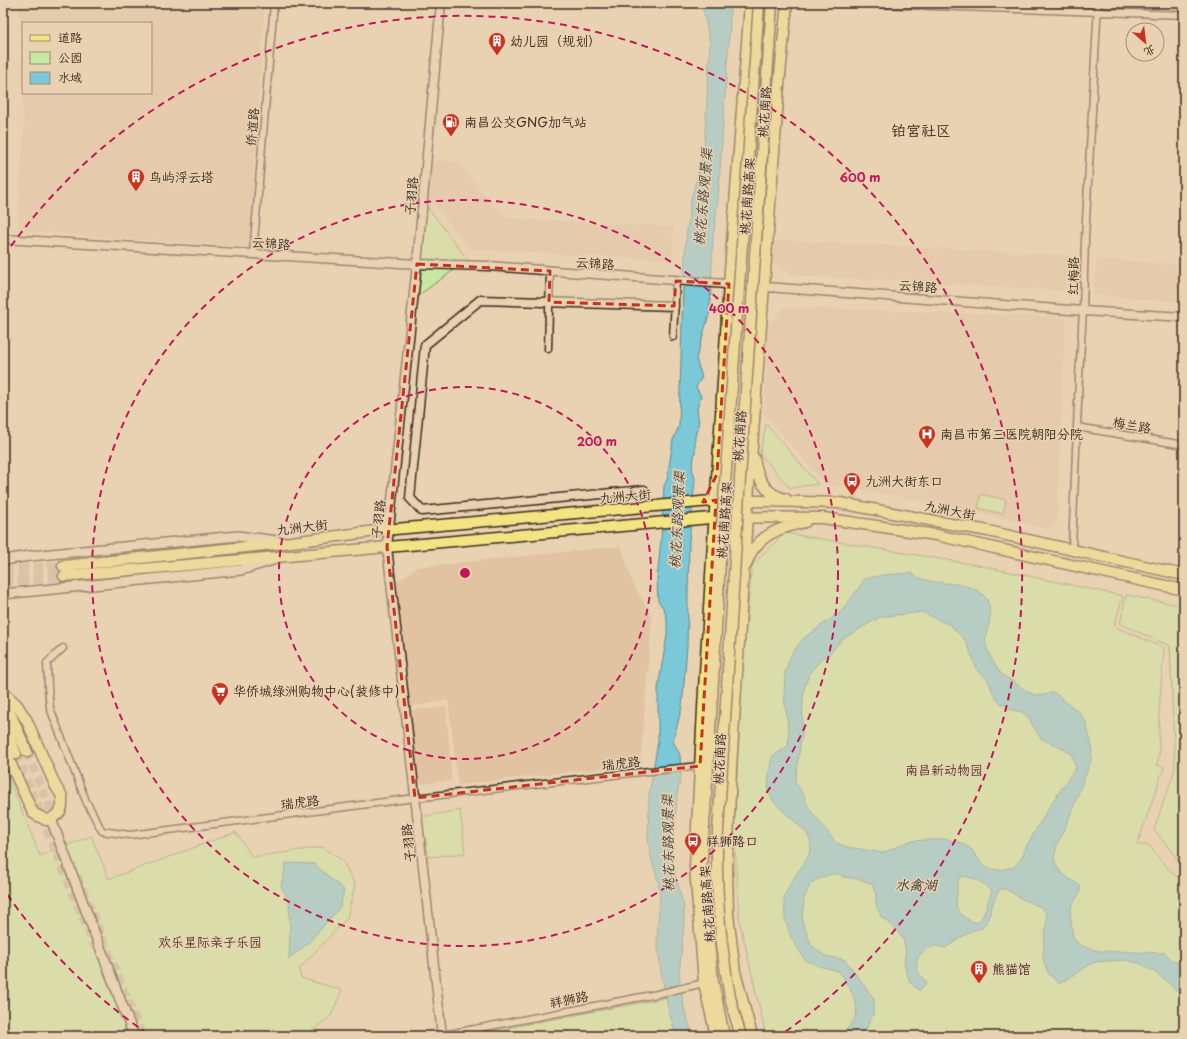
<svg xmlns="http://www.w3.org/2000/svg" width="1187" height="1039" viewBox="0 0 1187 1039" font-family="'Playpen Sans','LXGW WenKai TC',sans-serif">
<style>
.built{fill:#e1c3a2;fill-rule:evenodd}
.green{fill:#c7e8a1;stroke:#818960}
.water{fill:#7ac8d8;stroke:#61898e;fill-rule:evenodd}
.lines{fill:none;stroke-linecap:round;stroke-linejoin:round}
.secondary-tunnel{stroke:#c6b094;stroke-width:9;stroke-dasharray:9 4.5;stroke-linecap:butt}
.primary-tunnel{stroke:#c6b094;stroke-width:10;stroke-dasharray:10 5;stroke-linecap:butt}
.minor-casing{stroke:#3b2a1e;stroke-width:9}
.tertiary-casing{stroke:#3b2a1e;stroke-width:11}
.secondary-casing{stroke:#3b2a1e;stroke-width:12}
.primary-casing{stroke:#3b2a1e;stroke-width:13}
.trunk-casing{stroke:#3b2a1e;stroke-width:13}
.minor{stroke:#e9d2b2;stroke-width:6}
.tertiary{stroke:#e9d2b2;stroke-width:8}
.secondary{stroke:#e9d2b2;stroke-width:9}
.primary{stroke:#f4e382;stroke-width:10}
.trunk{stroke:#f4e382;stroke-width:10}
.trunk-bridge-casing{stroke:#3b2a1e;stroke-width:13;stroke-linecap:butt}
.trunk-bridge{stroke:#f4e382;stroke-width:10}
.marked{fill:none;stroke:#c8321e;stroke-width:3;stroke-dasharray:8 5;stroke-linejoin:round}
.ring{fill:none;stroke:#c2185b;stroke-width:2;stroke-dasharray:7 5}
.labels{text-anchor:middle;stroke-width:3;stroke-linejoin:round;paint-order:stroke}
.poi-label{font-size:13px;fill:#3b2a1e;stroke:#e9d2b2;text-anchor:start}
.street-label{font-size:13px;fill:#3b2a1e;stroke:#e9d2b2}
.park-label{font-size:13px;fill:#493d2b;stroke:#e9d2b2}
.water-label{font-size:14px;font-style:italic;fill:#44423a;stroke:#e9d2b2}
.quarter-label{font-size:15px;fill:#3b2a1e;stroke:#e9d2b2}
.centre{fill:#c2185b;stroke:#e9d2b2;stroke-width:2}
.ring-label{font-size:12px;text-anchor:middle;font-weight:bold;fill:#c2185b;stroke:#e9d2b2;stroke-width:3;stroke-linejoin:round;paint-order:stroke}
</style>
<rect width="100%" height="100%" fill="#e9d2b2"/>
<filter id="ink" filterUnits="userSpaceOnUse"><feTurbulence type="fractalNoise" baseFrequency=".025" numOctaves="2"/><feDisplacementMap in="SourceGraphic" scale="8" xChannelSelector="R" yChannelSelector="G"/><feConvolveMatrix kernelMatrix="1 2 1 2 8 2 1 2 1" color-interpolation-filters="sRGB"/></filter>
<g filter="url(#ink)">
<!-- built -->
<path class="built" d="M19,3H265L249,247L20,231L18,219L24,130ZM23,23H151V93H23Z
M1118,3H1184V6L1118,4Z
M432,160L458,162L505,218L674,227L672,260L470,249L428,197Z
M775,240L1069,255L1065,291L790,275L773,263Z
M1097,259L1184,265V302L1093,295Z
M785,307L1066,317L1057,521L1050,529L929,502L853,488L825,484L764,414L768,325Z
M621,546L632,581L652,618L640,764L458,785L448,700L410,707L397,582L417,567Z
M446,707L452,781L417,784L411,710Z"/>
<!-- green -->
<path class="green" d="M419,196L468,260L409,302Z
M766,424L818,484L790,488L760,454Z
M981,494L1006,500L1003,514L978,508Z
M785,533L977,565L1123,596L1114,626L1164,648L1159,710V756L1157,765L1164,767L1137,845H1149C1159,857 1169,874 1184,880V1036H766L739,918L734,828L743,659L752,565Z
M1126,595L1184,606V868L1154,829L1175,769L1170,646L1120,624Z
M3,765L40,856L91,836L109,879L236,832L252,857L323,847L343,861L355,885L347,918L299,969L301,978L342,990L331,1016L305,1036H3Z
M460,810L465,853L429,857L420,817Z
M671,997L683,1036H465Z"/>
<!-- water -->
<path class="water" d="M704,3H730V22L718,199L713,238L710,311L696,359L702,377L696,387L701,396L697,409L699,423L695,436V452L692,468L695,479L689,542L687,647L682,707L673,741L680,755L681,775L677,795L675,826L672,851L675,874L684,907V925L679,974L684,1008L693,1036H677L669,1013L661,972L657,939L660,895L658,880L651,858L648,838L649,795L658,741V688L667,635V619L664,609L658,601L657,580L661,540L664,486L667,480L673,440L679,426L683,288L686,239L690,203L704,152L710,42L703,9Z
M911,573C930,588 961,578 981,593C991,601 992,615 988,627C987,632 985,636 985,642C986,649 997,672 1004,676C1006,678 1009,679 1012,681C1026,690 1034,701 1053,692L1080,713L1086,723L1092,747L1091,760L1067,823L1058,842L1054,857L1055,862L1059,870L1064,875L1080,886V893L1073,903L1070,912L1073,937L1077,943L1087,948L1100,951L1165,953L1172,960L1184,966V999L1166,980L1142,964L1125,960L1094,962L1059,984L1048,973L1043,959L1044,941L1047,920L1046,913L1041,907L1020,898L1010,891L1001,888L995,897L987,922L982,928L971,931L945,948C942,947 938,946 935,946C921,948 911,962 920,975C921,977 925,980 927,982L920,990H918L910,982L906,971L904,961L906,951L903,938L890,923L882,918L876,905V895L872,884L860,879L843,877L840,874H831L814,881L810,885L804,898L802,921L811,945L825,956L845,960L874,999L873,1015L866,1029L857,1036H840C844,1031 850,1027 853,1021C864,1006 847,984 839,971L819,966L805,960L791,937L785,919L784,897L792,881L808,857L811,847L810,839L806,832L774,802L768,791L769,772L772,757L788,746L789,735L784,696L785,672L792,653L804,638L842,611L865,579L883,575ZM922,612L950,625L966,641L978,671L987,678L996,699L1009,709L1022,712L1029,718L1040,738L1071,753L1076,768L1053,801L1028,843L1022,857L1014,867L999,870L989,869L982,864L971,849L961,843L944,839L910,841L883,853L848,847L836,843L808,807L804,795L795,783L802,732L803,697L805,685L811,671L820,660L833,650L841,640L880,617ZM961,876C975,877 981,881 992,891L983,916L977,923C967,920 957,915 956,903C956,900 957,897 957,894C957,885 956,884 961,876Z
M286,863L314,864L344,890L340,907L308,943L289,959L290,933L289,901L281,886Z"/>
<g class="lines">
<!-- secondary-tunnel -->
<path class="secondary-tunnel" d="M27,752L56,823
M16,754L95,947
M77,876L142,1036"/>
<!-- primary-tunnel -->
<path class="primary-tunnel" d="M3,571L63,566
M3,582L64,576"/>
<defs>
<path id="minor" d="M846,3L1184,15
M253,254L274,3
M673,337L676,281
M548,349L550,271
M1077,427L1184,445
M1072,549L1079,377L1083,311L1085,239L1098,3
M63,648L47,663L48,687L50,708L86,801L102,831L130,835L415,798L640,772L700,766
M438,1036L657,994L704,983"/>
<path id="tertiary" d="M441,3L417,264L387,547L442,1036
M3,239L417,264L489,266L1083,311L1184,317
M644,490L422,511L410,498L425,345L480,300L674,306
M374,532L383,524L390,513"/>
<path id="secondary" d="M3,560L30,556L238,536L277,541
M3,594L241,570L273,560
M51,819L134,1036"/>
<path id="primary" d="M754,458C757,478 765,495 786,499
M746,565C748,559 751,551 756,546C768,531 788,526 805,522
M63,566L284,543L384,530L723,500L840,503L988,531L1184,575
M64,576L722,517L823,518L936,535L1184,590
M3,692L17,705L27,721L56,787L62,796V806L60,812L51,819L46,820L33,813L3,747
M3,697L27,752
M3,720L16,754
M716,1036L704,983L695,867L704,689L729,284L750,3
M752,1036L735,972L728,915L727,867L731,768L748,500L779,85L787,3"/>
<path id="trunk" d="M722,527L708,766L701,870L713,981L724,1036"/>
</defs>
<!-- minor casing -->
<use href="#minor" class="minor-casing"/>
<!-- tertiary casing -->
<use href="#tertiary" class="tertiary-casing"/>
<!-- secondary casing -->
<use href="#secondary" class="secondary-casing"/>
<!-- primary casing -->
<use href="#primary" class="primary-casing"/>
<!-- trunk casing -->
<use href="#trunk" class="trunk-casing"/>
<!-- minor -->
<use href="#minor" class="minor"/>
<!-- tertiary -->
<use href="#tertiary" class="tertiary"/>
<!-- secondary -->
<use href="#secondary" class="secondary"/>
<!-- primary -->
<use href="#primary" class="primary"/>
<!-- trunk -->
<use href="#trunk" class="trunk"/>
<defs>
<path id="trunk-bridge" d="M722,527L759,3
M741,1036C737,1023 733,1010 730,997C721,947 716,898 717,847L739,494L772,3"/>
</defs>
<!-- trunk-bridge casing -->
<use href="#trunk-bridge" class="trunk-bridge-casing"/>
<!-- trunk-bridge -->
<use href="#trunk-bridge" class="trunk-bridge"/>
</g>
</g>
<!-- marked area -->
<path d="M0 0H1187V1039H0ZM417,264L550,271L549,302L674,306L676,281L729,284L717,474L703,502L716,500L700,766L415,798L387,547Z" fill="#e9d2b2" fill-opacity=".55" fill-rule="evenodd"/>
<path class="marked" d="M417,264L550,271L549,302L674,306L676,281L729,284L717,474L703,502L716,500L700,766L415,798L387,547Z"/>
<!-- distance rings -->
<g class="ring">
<circle cx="465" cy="573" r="186"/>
<circle cx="465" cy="573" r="373"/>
<path d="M148 1034A559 559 0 0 1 4 890M4 256A559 559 0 1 1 782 1034"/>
</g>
<!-- icons -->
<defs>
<symbol id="building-pin" viewBox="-11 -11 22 30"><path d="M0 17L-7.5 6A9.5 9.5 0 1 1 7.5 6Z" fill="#c8321e" stroke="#e9d2b2"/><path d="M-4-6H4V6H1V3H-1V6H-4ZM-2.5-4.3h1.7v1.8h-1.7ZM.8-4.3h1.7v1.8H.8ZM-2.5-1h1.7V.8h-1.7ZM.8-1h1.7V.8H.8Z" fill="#fff"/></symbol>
<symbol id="fuel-pin" viewBox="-11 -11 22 30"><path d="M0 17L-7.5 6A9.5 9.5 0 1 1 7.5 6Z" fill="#c8321e" stroke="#e9d2b2"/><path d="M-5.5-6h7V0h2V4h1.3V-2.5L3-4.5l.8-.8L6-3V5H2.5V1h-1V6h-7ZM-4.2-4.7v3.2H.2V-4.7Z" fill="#fff"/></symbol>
<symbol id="hospital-pin" viewBox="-11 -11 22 30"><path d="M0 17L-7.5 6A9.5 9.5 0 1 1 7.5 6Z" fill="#c8321e" stroke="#e9d2b2"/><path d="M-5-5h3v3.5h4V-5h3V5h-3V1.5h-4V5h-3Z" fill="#fff"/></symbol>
<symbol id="bus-pin" viewBox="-11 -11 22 30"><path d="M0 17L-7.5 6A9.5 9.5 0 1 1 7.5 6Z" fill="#c8321e" stroke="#e9d2b2"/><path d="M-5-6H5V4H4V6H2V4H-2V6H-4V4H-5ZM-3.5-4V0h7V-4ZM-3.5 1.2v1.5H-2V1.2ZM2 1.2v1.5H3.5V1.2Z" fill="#fff"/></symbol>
<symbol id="supermarket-pin" viewBox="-11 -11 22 30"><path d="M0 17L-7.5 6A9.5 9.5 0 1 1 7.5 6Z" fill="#c8321e" stroke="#e9d2b2"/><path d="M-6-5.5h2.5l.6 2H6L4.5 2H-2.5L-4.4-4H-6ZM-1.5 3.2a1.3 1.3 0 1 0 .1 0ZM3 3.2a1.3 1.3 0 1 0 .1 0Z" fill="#fff"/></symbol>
</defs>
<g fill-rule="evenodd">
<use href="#building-pin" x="487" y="31" width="20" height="27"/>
<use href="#fuel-pin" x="441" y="112" width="20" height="27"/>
<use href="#building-pin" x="126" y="167" width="20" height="27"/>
<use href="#hospital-pin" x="917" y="424" width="20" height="27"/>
<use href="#bus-pin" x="842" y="471" width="20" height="27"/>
<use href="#supermarket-pin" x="210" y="681" width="20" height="27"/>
<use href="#bus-pin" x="683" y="831" width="20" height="27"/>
<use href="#building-pin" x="969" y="959" width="20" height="27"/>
</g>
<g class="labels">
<!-- poi labels -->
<g class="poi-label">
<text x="510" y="46">幼儿园（规划）</text>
<text x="464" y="127">南昌公交GNG加气站</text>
<text x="149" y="182">鸟屿浮云塔</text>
<text x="940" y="439">南昌市第三医院朝阳分院</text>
<text x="865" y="486">九洲大街东口</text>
<text x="233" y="696">华侨城绿洲购物中心(装修中)</text>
<text x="706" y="846">祥狮路口</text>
<text x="992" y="974">熊猫馆</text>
</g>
<!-- street labels -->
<g class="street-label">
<text transform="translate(764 112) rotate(-86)" y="5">桃花南路</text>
<text transform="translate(252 127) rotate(-85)" y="5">侨谊路</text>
<text transform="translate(411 196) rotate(-85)" y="5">子羽路</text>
<text transform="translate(747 196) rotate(-86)" y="5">桃花南路高架</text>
<text transform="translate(271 243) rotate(4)" y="5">云锦路</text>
<text transform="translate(595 263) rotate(4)" y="5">云锦路</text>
<text transform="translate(1073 276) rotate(-89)" y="5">红梅路</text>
<text transform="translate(918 286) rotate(4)" y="5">云锦路</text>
<text transform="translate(1132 425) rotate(10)" y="5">梅兰路</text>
<text transform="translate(739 436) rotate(-86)" y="5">桃花南路</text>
<text transform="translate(625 496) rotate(-5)" y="5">九洲大街</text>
<text transform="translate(950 510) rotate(11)" y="5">九洲大街</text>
<text transform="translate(378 519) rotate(-84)" y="5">子羽路</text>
<text transform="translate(724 520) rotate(-86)" y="5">桃花南路高架</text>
<text transform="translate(302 527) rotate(-7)" y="5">九洲大街</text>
<text transform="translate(719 759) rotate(-87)" y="5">桃花南路</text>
<text transform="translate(621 763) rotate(-7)" y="5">瑞虎路</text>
<text transform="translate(300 802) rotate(-7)" y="5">瑞虎路</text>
<text transform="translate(408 843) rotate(-96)" y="5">子羽路</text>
<text transform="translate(707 904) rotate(-94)" y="5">桃花南路高架</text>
<text transform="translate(569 999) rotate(-11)" y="5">祥狮路</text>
</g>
<!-- park labels -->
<g class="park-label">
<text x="944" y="775">南昌新动物园</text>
<text x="210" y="947">欢乐星际亲子乐园</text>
</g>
<!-- water labels -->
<g class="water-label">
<text transform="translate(703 197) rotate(-85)" y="5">桃花东路观景渠</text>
<text transform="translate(677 520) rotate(-87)" y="5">桃花东路观景渠</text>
<text transform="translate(668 843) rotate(-91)" y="5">桃花东路观景渠</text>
<text x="916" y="890">水禽湖</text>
</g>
<!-- quarter labels -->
<g class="quarter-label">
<text x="921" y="136">铂宫社区</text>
</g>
</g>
<circle cx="465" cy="573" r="6" class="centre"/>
<g class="ring-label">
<text x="860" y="182">600 m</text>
<text x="729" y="313">400 m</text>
<text x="597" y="446">200 m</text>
</g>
<!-- margin -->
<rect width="1187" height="1039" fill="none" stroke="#e9d2b2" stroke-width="16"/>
<rect x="8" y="8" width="1171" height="1023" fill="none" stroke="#3b2a1e" stroke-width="1.5" filter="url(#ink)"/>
<!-- legend -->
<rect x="22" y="22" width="130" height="72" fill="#e9d2b2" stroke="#a38f77"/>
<rect x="30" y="35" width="20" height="6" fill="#f4e382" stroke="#a38f77"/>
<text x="58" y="42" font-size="12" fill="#3b2a1e">道路</text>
<rect x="30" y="52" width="20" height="12" fill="#c7e8a1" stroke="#a38f77"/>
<text x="58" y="62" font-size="12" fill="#3b2a1e">公园</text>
<rect x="30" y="72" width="20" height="12" fill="#7ac8d8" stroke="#a38f77"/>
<text x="58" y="82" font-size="12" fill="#3b2a1e">水域</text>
<!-- north arrow -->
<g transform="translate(1145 42) rotate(152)"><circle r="19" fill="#e9d2b2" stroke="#a38f77"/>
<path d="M0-3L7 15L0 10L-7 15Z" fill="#c8321e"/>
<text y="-6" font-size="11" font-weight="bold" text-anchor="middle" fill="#3b2a1e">北</text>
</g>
</svg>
